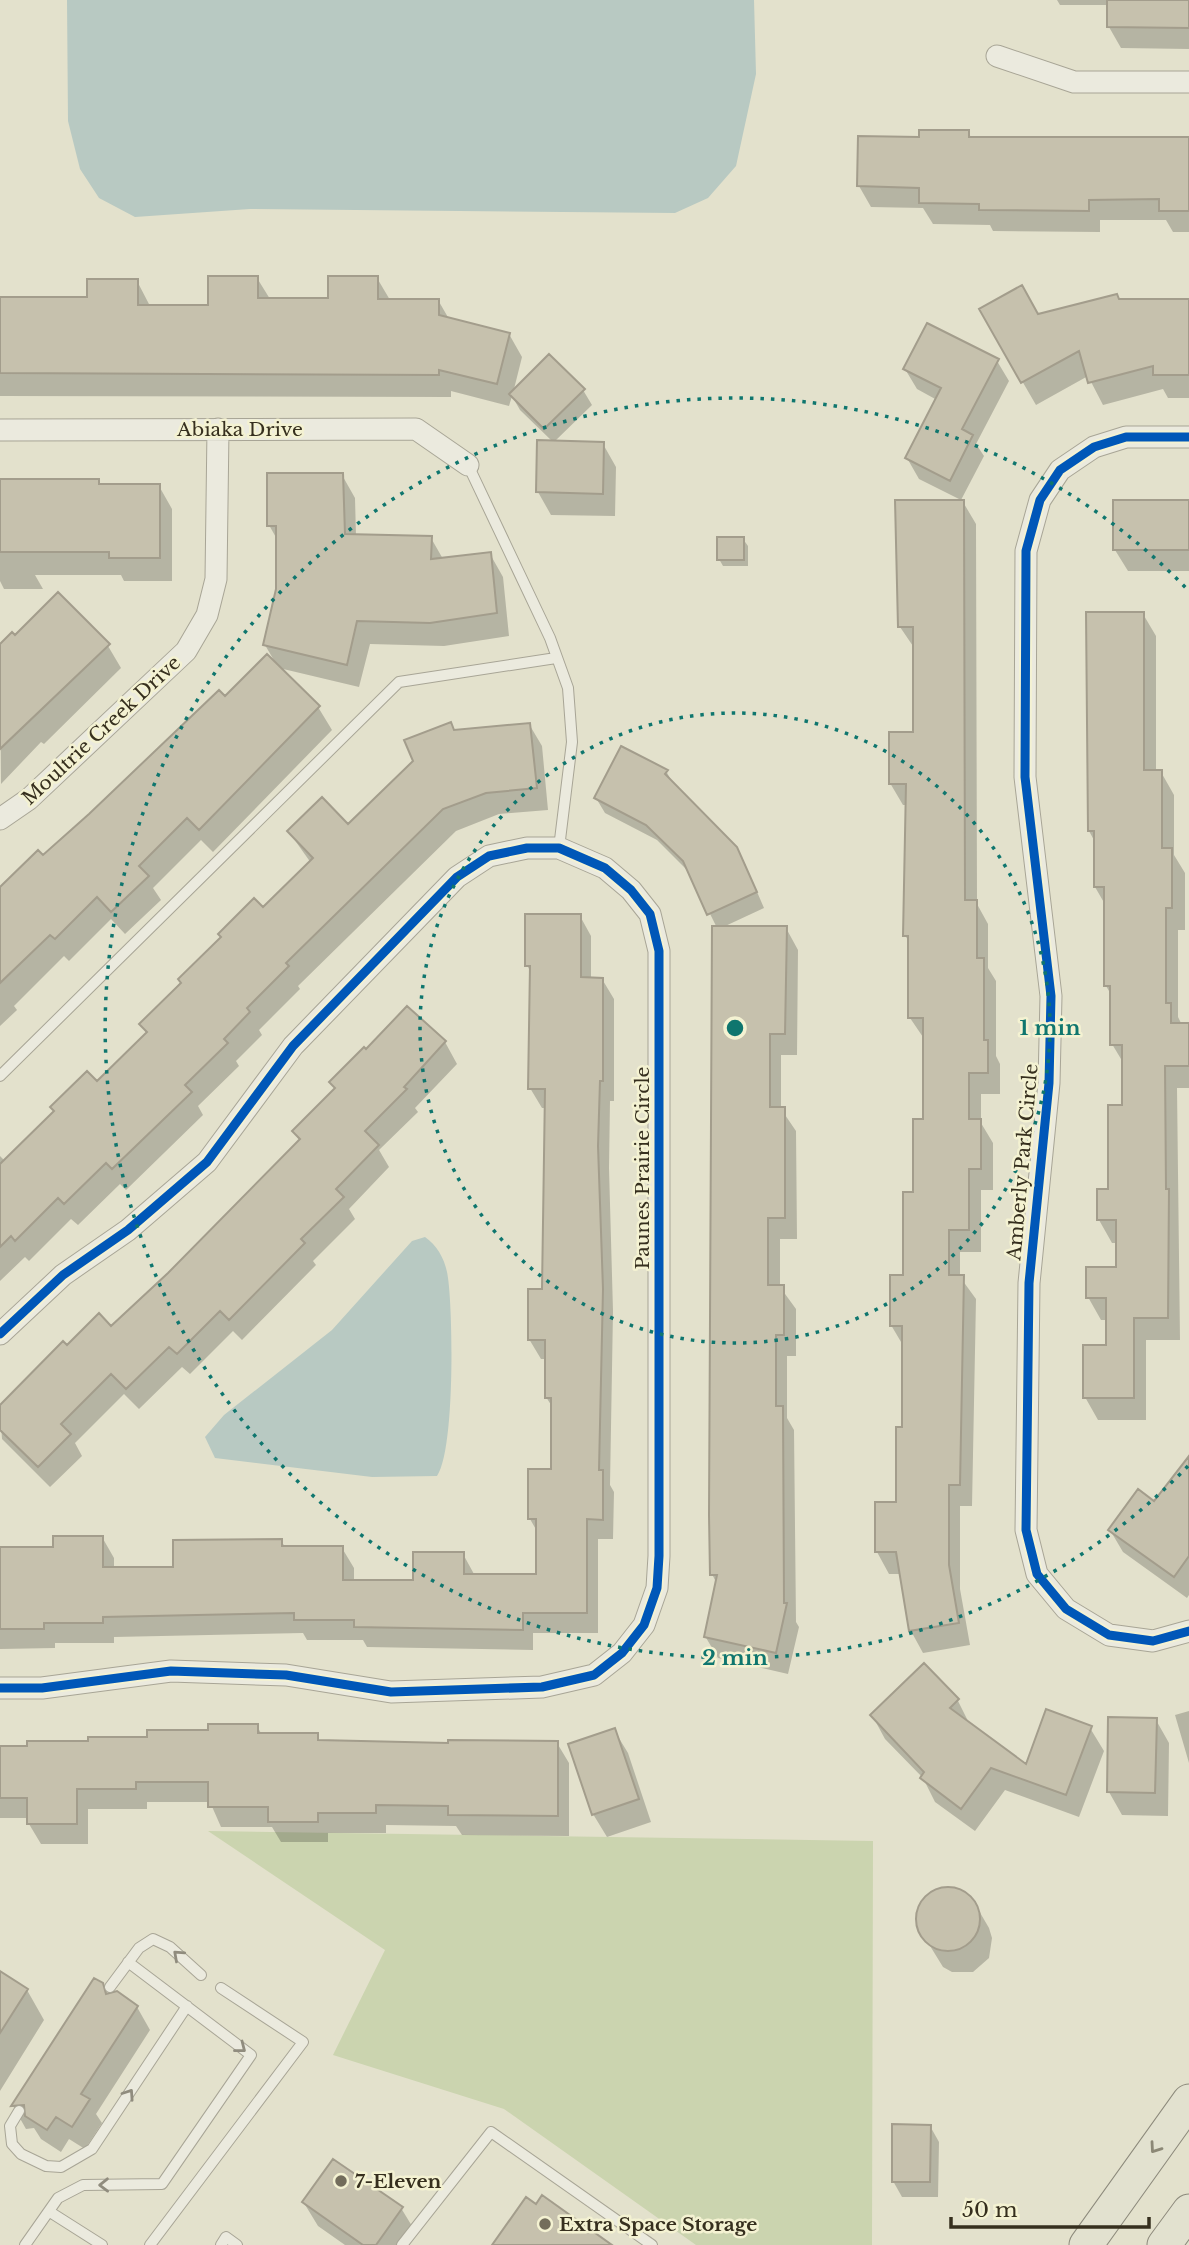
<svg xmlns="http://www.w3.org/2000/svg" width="1189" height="2245" viewBox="0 0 1189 2245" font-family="'Libre Baskerville',serif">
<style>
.green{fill:#cbd4af}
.water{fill:#b8c9c2}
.shadow{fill:#0003}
.building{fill:#c6c1ad;stroke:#a39d8c;stroke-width:2}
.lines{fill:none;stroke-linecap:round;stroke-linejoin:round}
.lane-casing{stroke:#a8a596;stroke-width:12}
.street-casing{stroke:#a8a596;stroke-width:23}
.primary-casing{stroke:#8d8a7c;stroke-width:35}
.lane{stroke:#ebeade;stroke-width:10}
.street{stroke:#ebeade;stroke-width:21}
.primary{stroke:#e2e1cf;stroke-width:33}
.cycleway-casing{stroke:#f4f2d2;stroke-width:13}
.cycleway{stroke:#0057b8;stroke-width:9}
.oneway{stroke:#908c7e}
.oneway2{stroke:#8c8876}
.ring{fill:none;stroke:#0f766e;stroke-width:3.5;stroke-dasharray:3.5 7}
.poi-dot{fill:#736d5b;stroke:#f4f2d2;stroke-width:2.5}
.labels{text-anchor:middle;stroke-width:5;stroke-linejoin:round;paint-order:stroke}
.street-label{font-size:19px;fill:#362f1e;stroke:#f4f2d2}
.poi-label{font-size:19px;font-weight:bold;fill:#362f1e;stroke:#f4f2d2;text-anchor:start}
.centre{fill:#0f766e;stroke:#f4f2d2;stroke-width:3.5}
.ring-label{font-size:21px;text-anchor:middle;font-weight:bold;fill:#0f766e;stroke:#f4f2d2;stroke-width:5;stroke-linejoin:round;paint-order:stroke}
</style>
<rect width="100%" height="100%" fill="#e3e1cc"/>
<!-- green -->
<path class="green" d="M208,1831L873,1841L872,2245H696L504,2109L333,2055L385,1950Z"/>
<!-- water -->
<path class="water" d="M67,0H754L756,74L736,166L708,198L675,213L250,209L135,217L99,198L80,169L68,121Z
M425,1237C438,1246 446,1261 448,1278C453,1313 455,1450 437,1476L372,1477L215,1458L205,1437L224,1415L332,1330L412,1241Z"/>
<!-- shadow -->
<path class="shadow" d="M1057,0H1189V49L1121,48L1109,27V5H1060Z
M968,132L972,139L1189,138V232H1173L1166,220H1100V232L993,231L990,225L933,224L923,208L871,207L859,186L921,139Z
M257,278L270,299H330L377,278L390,300H438L449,319L509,334L522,357L513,393L583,390L592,405L554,442L603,444L616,467L615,516L551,515L538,492L553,442L520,410L512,396L509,406L451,391V397L0,396V299H88L137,281L150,306H210Z
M1119,300L1189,302V398H1168L1163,389L1103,405L1088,376L1036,405L981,310L1038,316Z
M997,361L1009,381L976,444L984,456L961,500L919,479L907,458L937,400L917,389L905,369Z
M342,475L355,498L356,536L431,538L443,559L490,554L503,577L509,636L444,646L370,644L359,687L279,668L318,707L332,730L213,852L201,840L153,888L161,900L125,934L111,919L69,961L64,956L14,1006L17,1010L0,1026V889L43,857L225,699L275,662L265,645L278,590V541L269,525Z
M0,481H98L101,486H159L172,509V581H124L121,575H35L43,589H4L0,581Z
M1189,494V571H1128L1115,550L1189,502Z
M963,502L976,524L977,904L988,924V968L996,981V1056L1000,1064V1094H981V1123L993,1143V1190H981V1252H960V1277L976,1299L972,1506H960V1589L970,1645L923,1653L911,1631L901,1574H889L877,1552L898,1503L904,1428V1347L891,1325L905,1277L925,1121V1040L910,1018V944L905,935L908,805H903L890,783L915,734V649L900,627Z
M743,539L748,546V566H723L719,559Z
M58,594L108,646L121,668L44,744L41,742L1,784L0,648Z
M1143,614L1156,636V772H1161L1174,795V855L1185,873V930H1178V1017L1182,1025H1189V1088H1177L1180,1340H1146V1420H1098L1085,1397L1108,1347V1320H1101L1088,1297L1118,1268V1243H1112L1099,1220L1110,1190L1124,1106V1064L1112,1044V996L1106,986V906L1095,887V842L1089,831Z
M529,724L542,746L548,810L499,814L456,831L298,986L300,989L259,1030L262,1035L236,1061L239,1066L198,1106L203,1115L126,1190L120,1184L78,1225L71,1219L29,1261L25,1257L0,1281V1156L5,1161L97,1084L147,1035L141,1024L222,938L263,910L311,863L289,832L348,826L455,732Z
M666,771L675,787L745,864L764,908L721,928H786L798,950L797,1055H781V1109L796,1131L797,1239H780V1287L796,1309V1356H787V1418L794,1430L796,1622L799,1627L788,1674L718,1658L705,1636L717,1584L712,1574L717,928L690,873L657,840L605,813L596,798Z
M580,916L591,936V979H602L614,999V1101H610L609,1168L613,1311L610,1485L614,1492L613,1539H598V1633H533V1650L367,1647L363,1640H307L303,1633L114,1637V1643H55V1648L0,1649V1549H54L102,1537L114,1558V1568H175L281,1541L286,1548H342L354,1568V1582H415L463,1554L474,1574L538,1575V1533L530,1519L553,1471V1408L546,1397V1359H541L529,1339L544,1291L546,1108H542L530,1088L531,973L527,965Z
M407,1008L445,1042L457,1064L415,1108L418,1112L379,1150L389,1167L349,1209L355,1219L313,1261L316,1265L242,1340L233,1331L190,1374L182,1367L139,1409L124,1394L75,1443L82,1456L50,1487L2,1439L0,1408L67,1347L111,1329L169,1274L300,1142L294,1132L336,1090L331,1082L366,1052Z
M1189,1459V1595L1187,1598L1123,1552L1110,1530L1155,1503Z
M924,1666L958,1701L970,1725L1027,1767L1090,1728L1104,1751L1079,1817L1005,1790L975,1831L935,1802L923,1778L885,1739L872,1715Z
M1189,1711V1763L1175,1715Z
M1156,1720L1169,1743L1168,1816L1122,1815L1109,1792Z
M257,1726L262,1735H317L320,1742L450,1745L557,1743L569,1763V1836L462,1835L456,1826L386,1825V1833H328V1842H281L272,1827H221L210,1802H147V1809H88V1844H41L29,1824V1818H0V1748H29V1743L149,1738Z
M614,1730L628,1753L651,1822L607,1837L593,1814Z
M938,1890H959L975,1904L989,1928L992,1938L989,1958L973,1972H952L943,1967L919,1928L917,1919L922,1902Z
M0,1973L27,1990L44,2020L0,2091Z
M95,1980L102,1984L108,1995L137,2007L150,2030L96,2114L102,2123L85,2149L69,2139L61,2152L41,2139L34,2128L26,2129L13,2106Z
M930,2126L939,2142L938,2197H902L893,2181Z
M304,2203L401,2208L415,2231L405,2245H345L318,2226Z"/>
<!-- building -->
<path class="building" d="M1107,0H1189V28L1107,27Z
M919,130H969V137H1189V211H1159V199L1089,200V211L979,210V204L919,203V188L857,186L858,136L919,137Z
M208,276H258V298H328V276H378V299H439V315L510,333L497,384L439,370V375L0,373V297H87V279H138V305H208Z
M1022,285L1038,314L1117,294L1119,299H1189V375H1153V366L1088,383L1079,351L1021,383L979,309Z
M927,323L999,359L962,429L973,435L950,481L905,458L941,388L903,369Z
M549,354L585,389L544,429L509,394Z
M537,440L604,442L603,494L536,492Z
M267,473H343L345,534L432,536L431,559L491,552L497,613L430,623L357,621L347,665L263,645L276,589V526H267Z
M0,479H99V484H160V558H109V552H0Z
M895,500H964L965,900H977V958H984V1040H988V1073H969V1119H981V1169H969V1230H949V1275H964L960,1485H949V1565L959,1623L909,1631L896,1552H875V1502H896V1427H902V1326H890V1275H903V1192H913V1119H923V1018H908V936H903L906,784H889V732H913V627H898Z
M1113,500H1189V550H1113Z
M717,537H744V560H717Z
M58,592L110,644L0,749V644L12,632L15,635Z
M1086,612H1144V770H1162V848H1172V908H1166V1003H1171V1023H1189V1066H1165L1166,1189H1169L1168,1318H1134V1398H1083V1345H1106V1298H1086V1267H1116V1220H1097V1189H1108V1105H1122V1045H1110V986H1104V887H1094V831H1088Z
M267,654L320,706L199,830L187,818L139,866L149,876L111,912L97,897L55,939L50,935L0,983V887L38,850L43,855L89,814L219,690L225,696Z
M451,722L454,730L530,723L537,788L486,793L443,809L286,963L289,966L247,1008L250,1012L224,1039L228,1043L185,1085L192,1092L112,1169L106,1163L64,1204L58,1198L15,1241L11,1236L0,1247V1164L54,1111L50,1107L87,1071L97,1081L147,1032L139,1024L181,983L178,979L221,937L218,934L254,898L263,907L313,858L287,831L322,797L348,824L413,761L404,740Z
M621,746L668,770L665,774L737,847L757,892L707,915L683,861L646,825L594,798Z
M525,914H581V977L603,978V1081H600L598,1146L603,1289L599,1470H603V1520L587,1519V1613H523V1630L354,1627V1620H294V1613L103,1617V1623H44V1629H0V1547H53V1536H103V1567H173V1540L282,1539V1546H343V1580H413V1552H464V1574H536V1519H528V1469H551V1398H545V1340H528V1289H542L545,1089H528L530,966H525Z
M712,926H787L785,1034H770V1107H785V1218H768V1285H784V1335H776V1406H783L784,1603H787L776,1653L704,1637L717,1575H710L709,1515Z
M407,1006L446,1041L404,1087L407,1089L365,1131L379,1145L336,1189L344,1197L301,1239L305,1243L229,1320L220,1311L177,1354L169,1347L126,1389L111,1374L61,1424L71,1434L38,1467L0,1430V1405L63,1341L67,1345L99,1313L111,1326L168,1273L300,1139L292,1131L335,1088L329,1082L364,1047L366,1049Z
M1189,1456V1556L1174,1577L1108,1530L1138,1489L1154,1501Z
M924,1663L959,1699L950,1708L1026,1764L1046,1709L1092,1726L1066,1795L991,1768L961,1809L920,1778L924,1772L870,1715Z
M1108,1717L1157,1718L1155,1793L1107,1792Z
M208,1724H258V1733H318V1740L448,1743V1740L558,1741V1816L448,1815V1806L376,1805V1813H318V1822H268V1807H208V1782H136V1789H77V1824H27V1798H0V1746H27V1741H88V1737H147V1730H208Z
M615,1728L639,1799L592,1815L568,1744Z
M916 1919a32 32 0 1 1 64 0a32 32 0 1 1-64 0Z
M0,1971L28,1989L0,2033Z
M94,1978L103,1983L106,1994L117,1991L138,2006L81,2094L90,2099L72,2127L56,2117L47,2130L25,2116L24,2105L11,2106Z
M892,2124L931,2125L930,2182H892Z
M333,2159L403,2207L376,2245H363L302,2202Z
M542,2195L612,2245H492L526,2197L536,2204Z"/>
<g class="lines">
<defs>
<path id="lane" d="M468,465L550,638L568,688L572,742L559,848
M0,1076L399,682L556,658
M110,1987L139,1948L153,1939L170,1947L201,1975
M19,2111L10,2126L12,2144L21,2154L46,2166L61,2167L92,2149L187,2006
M50,2212L102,2245
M25,2245L58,2198L83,2185L162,2184L251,2055L128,1962
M150,2245L303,2042L221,1988
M221,2245L226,2237L237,2245
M402,2245L491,2132L652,2245"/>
<path id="street" d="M997,56L1074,82H1189
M0,430L416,429L468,465
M1189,437H1126L1094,447L1060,470L1040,500L1026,551L1025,777L1051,996L1049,1083L1029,1283L1026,1530L1037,1574L1066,1609L1109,1635L1153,1641L1189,1631
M0,819L29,799L186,651L207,615L216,579L218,429
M0,1334L63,1275L128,1230L207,1162L293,1046L457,877L489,856L527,848H559L605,868L631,890L650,914L659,951V1556L657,1588L644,1625L622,1653L594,1675L542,1687L391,1692L286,1675L171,1671L42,1688H0"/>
<path id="primary" d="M1086,2245L1189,2101
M1164,2245L1189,2211"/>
</defs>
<!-- lane casing -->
<use href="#lane" class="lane-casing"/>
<!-- street casing -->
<use href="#street" class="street-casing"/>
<!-- primary casing -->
<use href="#primary" class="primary-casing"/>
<!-- lane -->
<use href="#lane" class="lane"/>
<!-- street -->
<use href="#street" class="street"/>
<!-- primary -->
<use href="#primary" class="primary"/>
<defs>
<path id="cycleway" d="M1189,437H1126L1094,447L1060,470L1040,500L1026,551L1025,777L1051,996L1049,1083L1029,1283L1026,1530L1037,1574L1066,1609L1109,1635L1153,1641L1189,1631
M0,1334L63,1275L128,1230L207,1162L293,1046L457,877L489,856L527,848H559L605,868L631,890L650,914L659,951V1556L657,1588L644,1625L622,1653L594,1675L542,1687L391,1692L286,1675L171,1671L42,1688H0"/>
</defs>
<!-- cycleway casing -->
<use href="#cycleway" class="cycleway-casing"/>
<!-- cycleway -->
<use href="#cycleway" class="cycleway"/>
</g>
<!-- one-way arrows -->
<defs><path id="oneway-chevron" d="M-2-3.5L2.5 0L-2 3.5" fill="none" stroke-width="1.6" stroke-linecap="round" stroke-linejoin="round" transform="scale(1.75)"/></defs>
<g class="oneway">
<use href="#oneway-chevron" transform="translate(178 1955) rotate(-138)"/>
<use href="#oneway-chevron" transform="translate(241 2048) rotate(38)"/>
<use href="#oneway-chevron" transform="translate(129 2094) rotate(-56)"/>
<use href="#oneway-chevron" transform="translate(104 2185) rotate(179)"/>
</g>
<use class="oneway2" href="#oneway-chevron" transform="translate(1155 2148) rotate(125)"/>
<!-- distance rings -->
<g class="ring">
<circle cx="735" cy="1028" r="315"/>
<path d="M1188 1466A630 630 0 1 1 1188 590"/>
</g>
<!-- markers -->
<g class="poi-dot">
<circle cx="341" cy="2181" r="7"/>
<circle cx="545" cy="2224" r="7"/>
</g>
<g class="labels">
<!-- street labels -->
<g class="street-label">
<text x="240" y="436">Abiaka Drive</text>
<text transform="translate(101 730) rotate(-43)" y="7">Moultrie Creek Drive</text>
<text transform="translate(1022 1162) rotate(-85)" y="7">Amberly Park Circle</text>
<text transform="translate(642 1168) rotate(-90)" y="7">Paunes Prairie Circle</text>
</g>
<!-- poi labels -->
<g class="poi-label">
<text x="355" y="2188">7-Eleven</text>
<text x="559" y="2231">Extra Space Storage</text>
</g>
</g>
<circle cx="735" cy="1028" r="10" class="centre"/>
<g class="ring-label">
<text x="1050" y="1035">1 min</text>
<text x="735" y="1665">2 min</text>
</g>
<!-- scale -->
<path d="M951 2217v10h198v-10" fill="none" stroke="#362f1e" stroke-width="3.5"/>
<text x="962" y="2217" font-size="21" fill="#362f1e" stroke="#f4f2d2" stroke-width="5" paint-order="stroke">50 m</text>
</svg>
